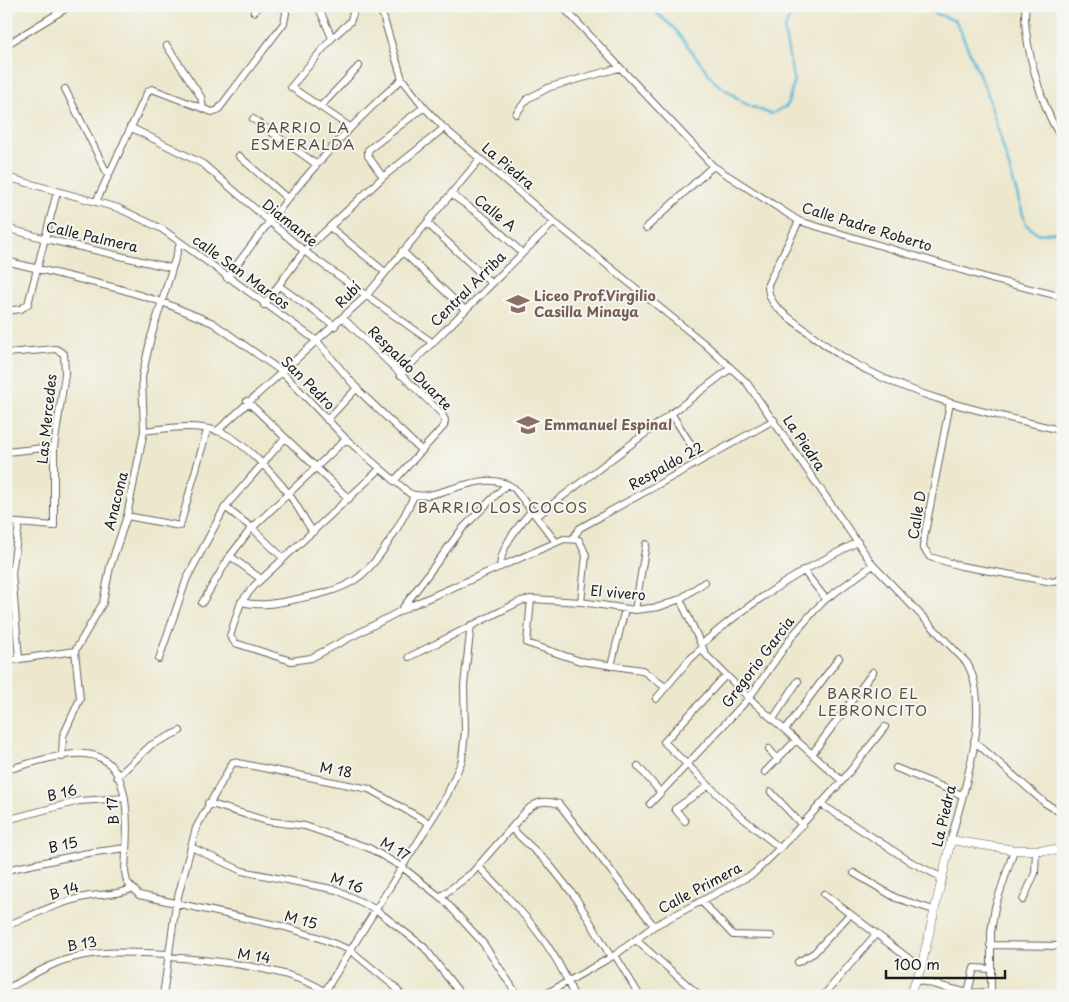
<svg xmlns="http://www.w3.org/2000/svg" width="1069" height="1002" viewBox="0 0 1069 1002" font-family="'Playpen Sans',sans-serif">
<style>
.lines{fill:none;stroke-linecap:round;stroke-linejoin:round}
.stream{stroke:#5bb9d9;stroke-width:2.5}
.minor-casing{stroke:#65635a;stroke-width:8}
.tertiary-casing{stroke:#65635a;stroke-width:9}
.minor{stroke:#fff;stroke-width:6}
.tertiary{stroke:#fff;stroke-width:8}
.labels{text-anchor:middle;stroke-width:4;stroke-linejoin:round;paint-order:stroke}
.street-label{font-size:14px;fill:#1c1c1c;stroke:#f6f6f2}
.education-label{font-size:14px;font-weight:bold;fill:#785e54;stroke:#f6f6f2;text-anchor:start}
.neighbourhood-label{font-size:15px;letter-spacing:1px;fill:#5f4d43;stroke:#f6f6f2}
</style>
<rect width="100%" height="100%" fill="#f6f6f2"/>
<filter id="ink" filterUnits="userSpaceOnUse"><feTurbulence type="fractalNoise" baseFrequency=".02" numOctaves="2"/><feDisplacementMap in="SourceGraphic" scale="10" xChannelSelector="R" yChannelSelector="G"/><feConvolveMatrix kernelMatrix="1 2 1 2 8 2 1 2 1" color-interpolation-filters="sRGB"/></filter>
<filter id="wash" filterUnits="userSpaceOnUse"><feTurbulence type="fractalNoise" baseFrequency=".0096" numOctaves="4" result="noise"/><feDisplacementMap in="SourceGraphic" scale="20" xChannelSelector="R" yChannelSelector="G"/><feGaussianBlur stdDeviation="1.12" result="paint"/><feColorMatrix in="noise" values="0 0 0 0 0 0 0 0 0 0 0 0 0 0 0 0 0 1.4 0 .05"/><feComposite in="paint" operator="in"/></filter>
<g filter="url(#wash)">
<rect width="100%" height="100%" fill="#ece7cd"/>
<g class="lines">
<!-- stream -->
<path class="stream" d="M648,6L674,28L715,82L747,105L771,114L787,106L794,83L784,30L794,6
M916,6L956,21L987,92L1026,225L1039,234L1063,231"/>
</g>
</g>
<g filter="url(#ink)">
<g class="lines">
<defs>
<path id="minor" d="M318,6L332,38
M380,6L402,79L424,107L444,128L554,222L706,345L747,383L873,565L967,663C993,710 963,791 951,840
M562,6L713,166L799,221L991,279L1063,297
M1026,6C1020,33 1044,118 1063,139
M254,12L259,6
M6,45L70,6
M167,46L201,97L203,108
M65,89L108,175
M320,107L359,66
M516,114L527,99L550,87L619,68
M253,119L316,164
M130,127L203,164L304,251L433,343
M350,127L291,87L332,38L350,22L353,14L351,6
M239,156L288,199
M6,177L118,208L162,229L317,341L359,391L422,451
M383,177L368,156V150L424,107
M451,194L487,220L522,253
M96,202L148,91L152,89L212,112L218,110L284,23L286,13L284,6
M799,221L768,284C767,305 785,314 800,326C821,342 843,359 867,370C928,402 996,414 1063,431
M427,223L491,283
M6,228L46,239L172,268
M331,228L385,272
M646,228L713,166
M402,251L465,310
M6,261L120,289L162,302L213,323L281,371L346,439L409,493C434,506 479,465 514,488L556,542
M227,278C280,206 334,138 402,79
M279,286L335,326
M264,305L304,251L383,177L444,128
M6,311L21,309L28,304L57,192
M343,318L442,414L445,420L444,426L394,481
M6,353L56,349L64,354L65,374L54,447V526L6,522
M400,375L554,222
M247,401L349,499
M950,403L924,538L923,547L930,557L961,566L1047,581L1054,582L1063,577
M671,413L693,448
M327,420L357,388
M144,431C167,428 194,424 217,431C240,437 273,474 288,493C297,505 304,519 313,532
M217,431L366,296L480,159
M6,452L54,447
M380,469L255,585L241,602L230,636L235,643L291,661L311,658L410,606L564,539L579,540L586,555L581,602
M225,507L252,528L283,558
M127,516L180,526L207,430
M537,516L731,368
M19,524L12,573L19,659
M573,538L580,528L774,420
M230,556L261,579
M500,567C501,545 518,527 532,510
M803,570L826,599
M531,599L527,643L580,661L642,670L665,687
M680,599L705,582
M241,602C261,607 278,603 297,599C317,595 338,591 355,580C379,564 402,521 414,496
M202,603L230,556L250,530L346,439
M402,609L462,529L507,484
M635,610L646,544
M701,645C748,603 802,569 858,542
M409,657L521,601L531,599L581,602L635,610L659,607L680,599L706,655L749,698L842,781
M159,659L187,578L225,507L285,438
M6,661L75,651
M611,666L625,609
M726,675L664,742L740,816L780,848
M656,699L688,661L702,648
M773,719L798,681
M785,730L839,658
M974,741L1045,803L1063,814
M769,749L778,760
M812,754L873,672
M62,757L63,736L80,699L75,651L103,603L110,567L127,516L144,431L142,377L151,337L180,243
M638,766L661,793
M896,768L962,795
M6,770C28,764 63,752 85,754C138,757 126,838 125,872L127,882L139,895L285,927L317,937L350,950L394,986L402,996
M765,772L796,740
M117,777L151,745L180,731
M771,792L802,825
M208,803L267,821L305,826L369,848L402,867L444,900L483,943L518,996
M650,804L749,698L793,635L814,611L826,599L873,565
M821,804L911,862L943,878
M6,820L79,801L125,798
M685,821L675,809L708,786
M511,828L549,864L576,898L611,957
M191,847L242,871L337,890L375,909L424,947L462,996
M478,866C516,905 554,943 574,996
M6,870L88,853L126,848
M854,873L896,898L934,910
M824,894L921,968
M440,897L472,873L526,811C537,801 544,800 559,804L654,926
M1023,900L1035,873L1036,850
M702,902L733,935L771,936
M6,926C33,915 61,901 90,896C105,894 117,895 131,889
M637,941L700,996
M990,945L1063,946
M615,955L640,996
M168,957C211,960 299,968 331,996
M798,962L814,953L850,914
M917,980L968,993L990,992
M6,989C25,980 45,966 65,960C99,949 134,953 169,954
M824,995L876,934
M163,996L176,904L196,828L233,762L369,789L429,823
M322,996L447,795L462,760L465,731L464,685L471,625
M542,996L615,955L654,926L753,874L780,848L842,781L885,727
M967,996L974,968L990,969
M991,996V932L995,907L1014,850"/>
<path id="tertiary" d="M909,996L921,968L951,840L1014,850H1053L1063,853"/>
</defs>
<!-- minor casing -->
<use href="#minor" class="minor-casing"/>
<!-- tertiary casing -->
<use href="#tertiary" class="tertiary-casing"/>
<!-- minor -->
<use href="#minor" class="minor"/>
<!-- tertiary -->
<use href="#tertiary" class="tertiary"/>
</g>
</g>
<!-- icons -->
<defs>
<symbol id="university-bare" viewBox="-9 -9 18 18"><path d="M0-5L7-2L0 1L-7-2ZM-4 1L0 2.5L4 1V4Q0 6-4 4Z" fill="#8d6e63" stroke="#f6f6f2" stroke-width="2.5" paint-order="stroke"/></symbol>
<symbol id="school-bare" viewBox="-9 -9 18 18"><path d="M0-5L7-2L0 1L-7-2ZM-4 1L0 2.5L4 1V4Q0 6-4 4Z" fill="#8d6e63" stroke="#f6f6f2" stroke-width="2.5" paint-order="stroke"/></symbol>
</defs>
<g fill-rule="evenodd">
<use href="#university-bare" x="502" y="288" width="32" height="32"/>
<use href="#school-bare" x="512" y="409" width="32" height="32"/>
</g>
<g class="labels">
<!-- street labels -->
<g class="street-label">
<text transform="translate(508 166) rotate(40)" y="5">La Piedra</text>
<text transform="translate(495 213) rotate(39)" y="5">Calle A</text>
<text transform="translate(290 223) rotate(39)" y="5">Diamante</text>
<text transform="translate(867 227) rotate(17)" y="5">Calle Padre Roberto</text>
<text transform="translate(92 237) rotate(13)" y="5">Calle Palmera</text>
<text transform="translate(241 272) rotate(36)" y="5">calle San Marcos</text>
<text transform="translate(468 289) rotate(-45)" y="5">Central Arriba</text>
<text transform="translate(348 295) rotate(-46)" y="5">Rubí</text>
<text transform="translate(410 368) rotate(45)" y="5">Respaldo Duarte</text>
<text transform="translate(308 383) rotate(45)" y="5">San Pedro</text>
<text transform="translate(47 419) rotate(-84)" y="5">Las Mercedes</text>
<text transform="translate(804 443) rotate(56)" y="5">La Piedra</text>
<text transform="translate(666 466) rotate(-29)" y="5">Respaldo 22</text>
<text transform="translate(116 501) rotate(-76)" y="5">Anacona</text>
<text transform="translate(917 515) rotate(-81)" y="5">Calle D</text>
<text transform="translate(618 593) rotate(5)" y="5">El vivero</text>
<text transform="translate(758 662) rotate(-53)" y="5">Gregorio Garcia</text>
<text transform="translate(336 770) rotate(11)" y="5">M 18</text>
<text transform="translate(62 793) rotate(-13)" y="5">B 16</text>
<text transform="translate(113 811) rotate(-94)" y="5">B 17</text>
<text transform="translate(944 816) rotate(-77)" y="5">La Piedra</text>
<text transform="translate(63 845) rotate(-12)" y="5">B 15</text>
<text transform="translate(395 849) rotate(31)" y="5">M 17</text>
<text transform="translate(347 883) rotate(21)" y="5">M 16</text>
<text transform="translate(700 888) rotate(-28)" y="5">Calle Primera</text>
<text transform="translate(64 891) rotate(-17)" y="5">B 14</text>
<text transform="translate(301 920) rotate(16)" y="5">M 15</text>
<text transform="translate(82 944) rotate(-10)" y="5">B 13</text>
<text transform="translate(254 956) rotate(9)" y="5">M 14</text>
</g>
<!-- education labels -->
<g class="education-label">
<text x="534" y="301">Liceo Prof.Virgilio<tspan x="534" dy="16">Casilla Minaya</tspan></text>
<text x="544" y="430">Emmanuel Espinal</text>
</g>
<!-- neighbourhood labels -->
<g class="neighbourhood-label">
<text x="303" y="133">BARRIO LA<tspan x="303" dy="17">ESMERALDA</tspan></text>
<text x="503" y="513">BARRIO LOS COCOS</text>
<text x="873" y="699">BARRIO EL<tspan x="873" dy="17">LEBRONCITO</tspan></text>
</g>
</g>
<!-- margin -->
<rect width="1069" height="1002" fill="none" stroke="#f6f6f2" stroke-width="25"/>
<!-- scale -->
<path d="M886 970v8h119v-8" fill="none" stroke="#1c1c1c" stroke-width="2.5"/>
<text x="894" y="970" font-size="15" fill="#1c1c1c" stroke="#f6f6f2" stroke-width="4" paint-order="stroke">100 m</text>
</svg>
